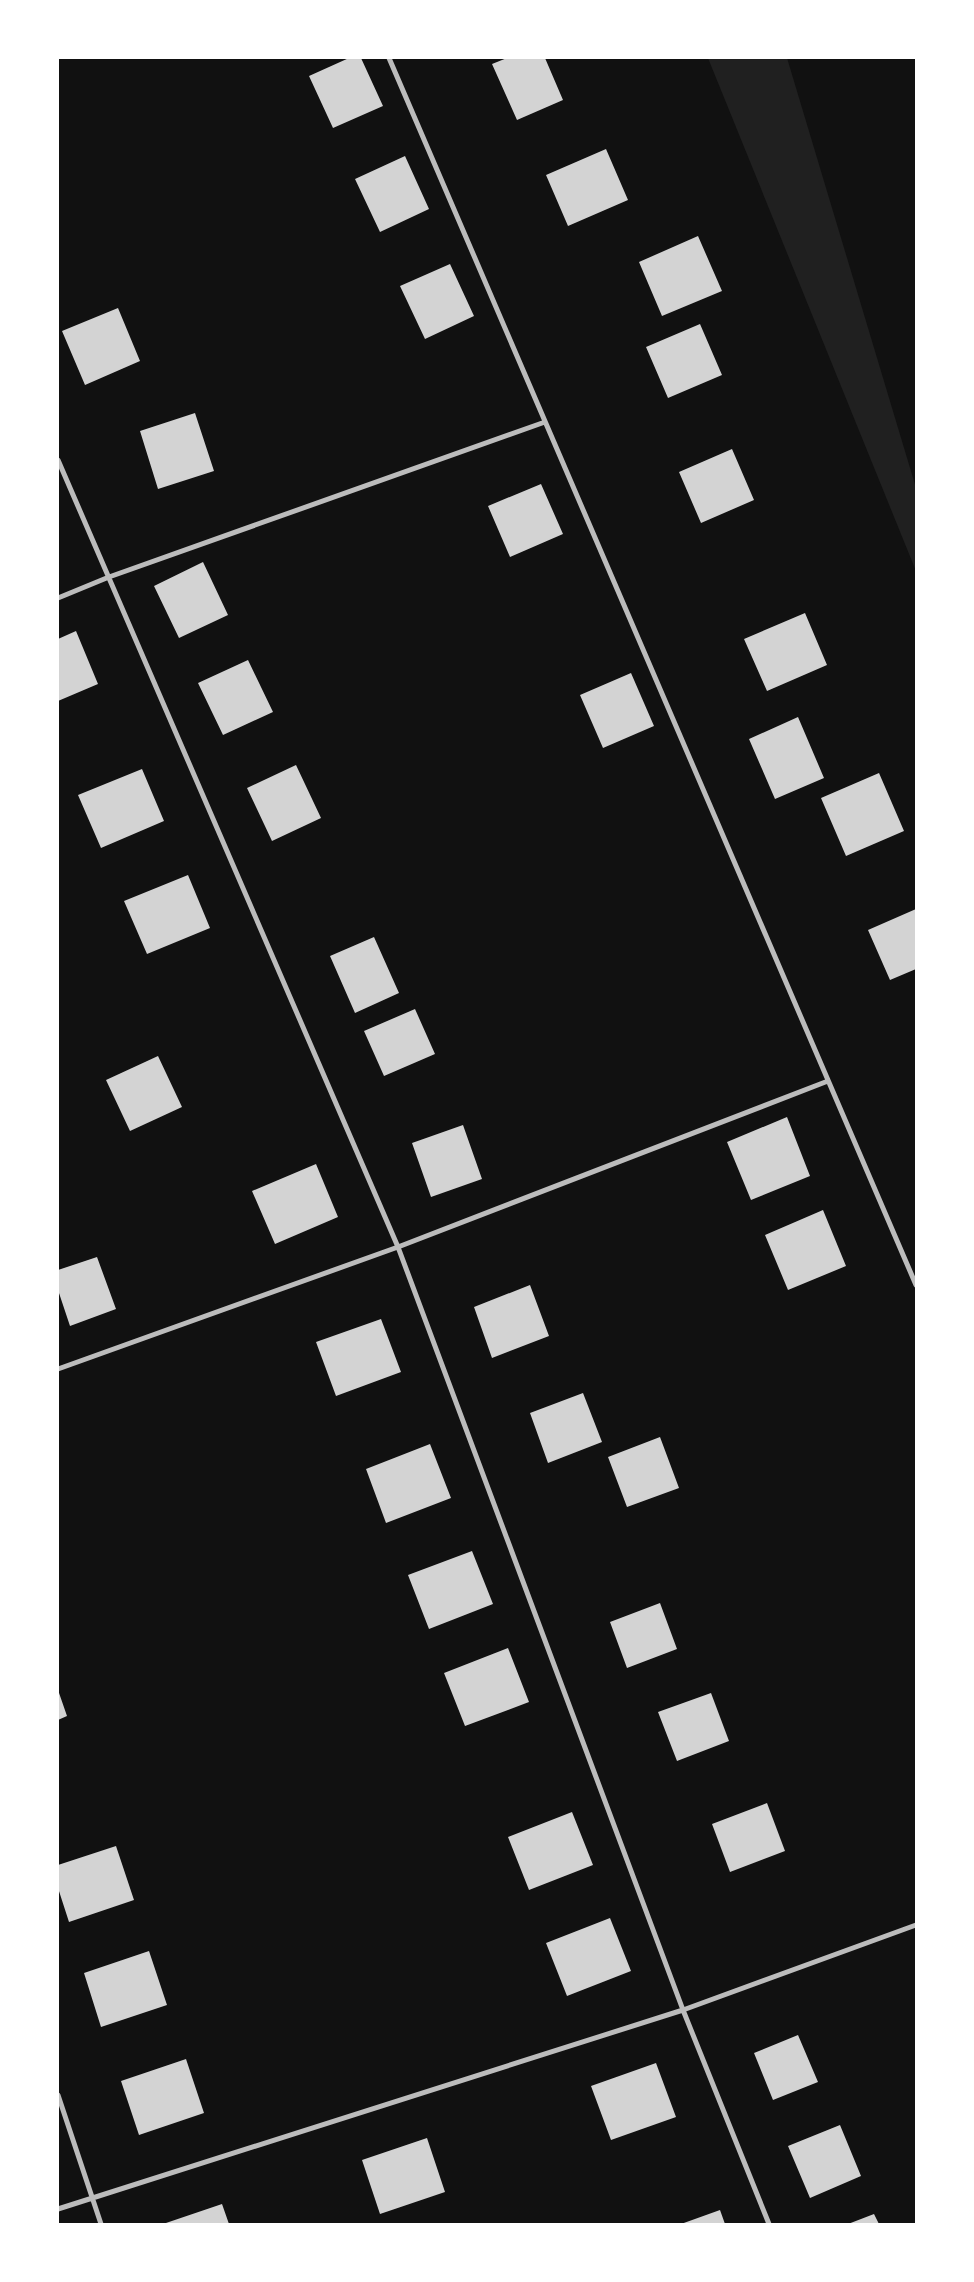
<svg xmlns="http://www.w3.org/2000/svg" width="974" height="2282" viewBox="0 0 974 2282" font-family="'IBM Plex Sans',sans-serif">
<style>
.green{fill:#202020}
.building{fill:#d3d3d3}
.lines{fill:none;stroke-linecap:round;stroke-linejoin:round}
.minor{stroke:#bcbcbc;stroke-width:5}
</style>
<rect width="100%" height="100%" fill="#111"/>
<!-- green -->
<path class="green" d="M708,58H787L916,488V571Z"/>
<!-- building -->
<path class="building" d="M349,58H361L383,106L333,128L309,76Z
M507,58H545L563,100L517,120L492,64Z
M606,149L628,200L568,226L546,175Z
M405,156L429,209L380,232L355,179Z
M698,236L722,291L662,316L639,262Z
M450,264L474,316L425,339L400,286Z
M118,308L140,361L85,385L62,331Z
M700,324L722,375L668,398L646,347Z
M195,413L214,471L158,489L140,431Z
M732,449L754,500L701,523L679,472Z
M541,484L563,534L510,557L488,506Z
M203,562L228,615L179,638L154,586Z
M805,613L827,665L767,691L744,639Z
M76,631L98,684L58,701V639Z
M248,660L273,712L223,735L198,683Z
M631,673L654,726L603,748L580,695Z
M798,717L824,778L775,799L749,739Z
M296,765L321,818L272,841L247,788Z
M142,769L164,821L101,848L78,795Z
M879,773L904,831L846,856L821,798Z
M188,875L210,928L147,954L124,901Z
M916,909V969L890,980L868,930Z
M374,937L399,993L355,1013L330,956Z
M415,1009L435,1054L384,1076L364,1031Z
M158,1056L182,1107L130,1131L106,1080Z
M787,1117L810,1176L751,1200L727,1142Z
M463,1125L482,1179L431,1197L412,1143Z
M316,1164L338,1217L275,1244L252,1191Z
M823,1210L846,1266L788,1290L765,1235Z
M97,1257L116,1309L70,1326L58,1290V1270Z
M530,1285L549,1336L492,1358L474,1307Z
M381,1319L401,1372L336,1396L316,1342Z
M583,1393L602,1442L548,1463L530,1413Z
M660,1437L679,1488L627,1507L608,1457Z
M430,1444L451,1498L386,1523L366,1469Z
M472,1551L493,1604L429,1629L408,1575Z
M660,1603L677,1649L627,1668L610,1622Z
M508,1648L529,1702L465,1726L444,1673Z
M58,1690L67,1716L58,1720Z
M711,1693L729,1741L677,1761L658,1712Z
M767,1803L785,1851L730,1872L712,1824Z
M572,1812L593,1865L529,1890L508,1837Z
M116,1846L134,1900L69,1922L58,1888V1865Z
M610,1918L631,1971L567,1996L546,1943Z
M149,1951L167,2005L101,2027L84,1973Z
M798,2035L818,2082L773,2100L754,2053Z
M186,2059L204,2113L139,2135L121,2081Z
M656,2063L676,2117L611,2140L591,2086Z
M840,2125L861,2176L810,2198L788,2146Z
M427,2138L445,2192L380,2214L362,2160Z
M222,2204L229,2224H163Z
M720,2210L725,2224H681Z
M874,2214L879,2224H848Z"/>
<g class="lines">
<!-- minor -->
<path class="minor" d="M389,58L916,1285
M58,460L398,1247L683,2010L769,2224
M58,598L109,577L545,422
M58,1369L398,1247L828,1081
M58,2095L101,2224
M58,2209L683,2010L916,1925"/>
</g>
<!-- border -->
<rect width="974" height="2282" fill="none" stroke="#ffffff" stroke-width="118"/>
</svg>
